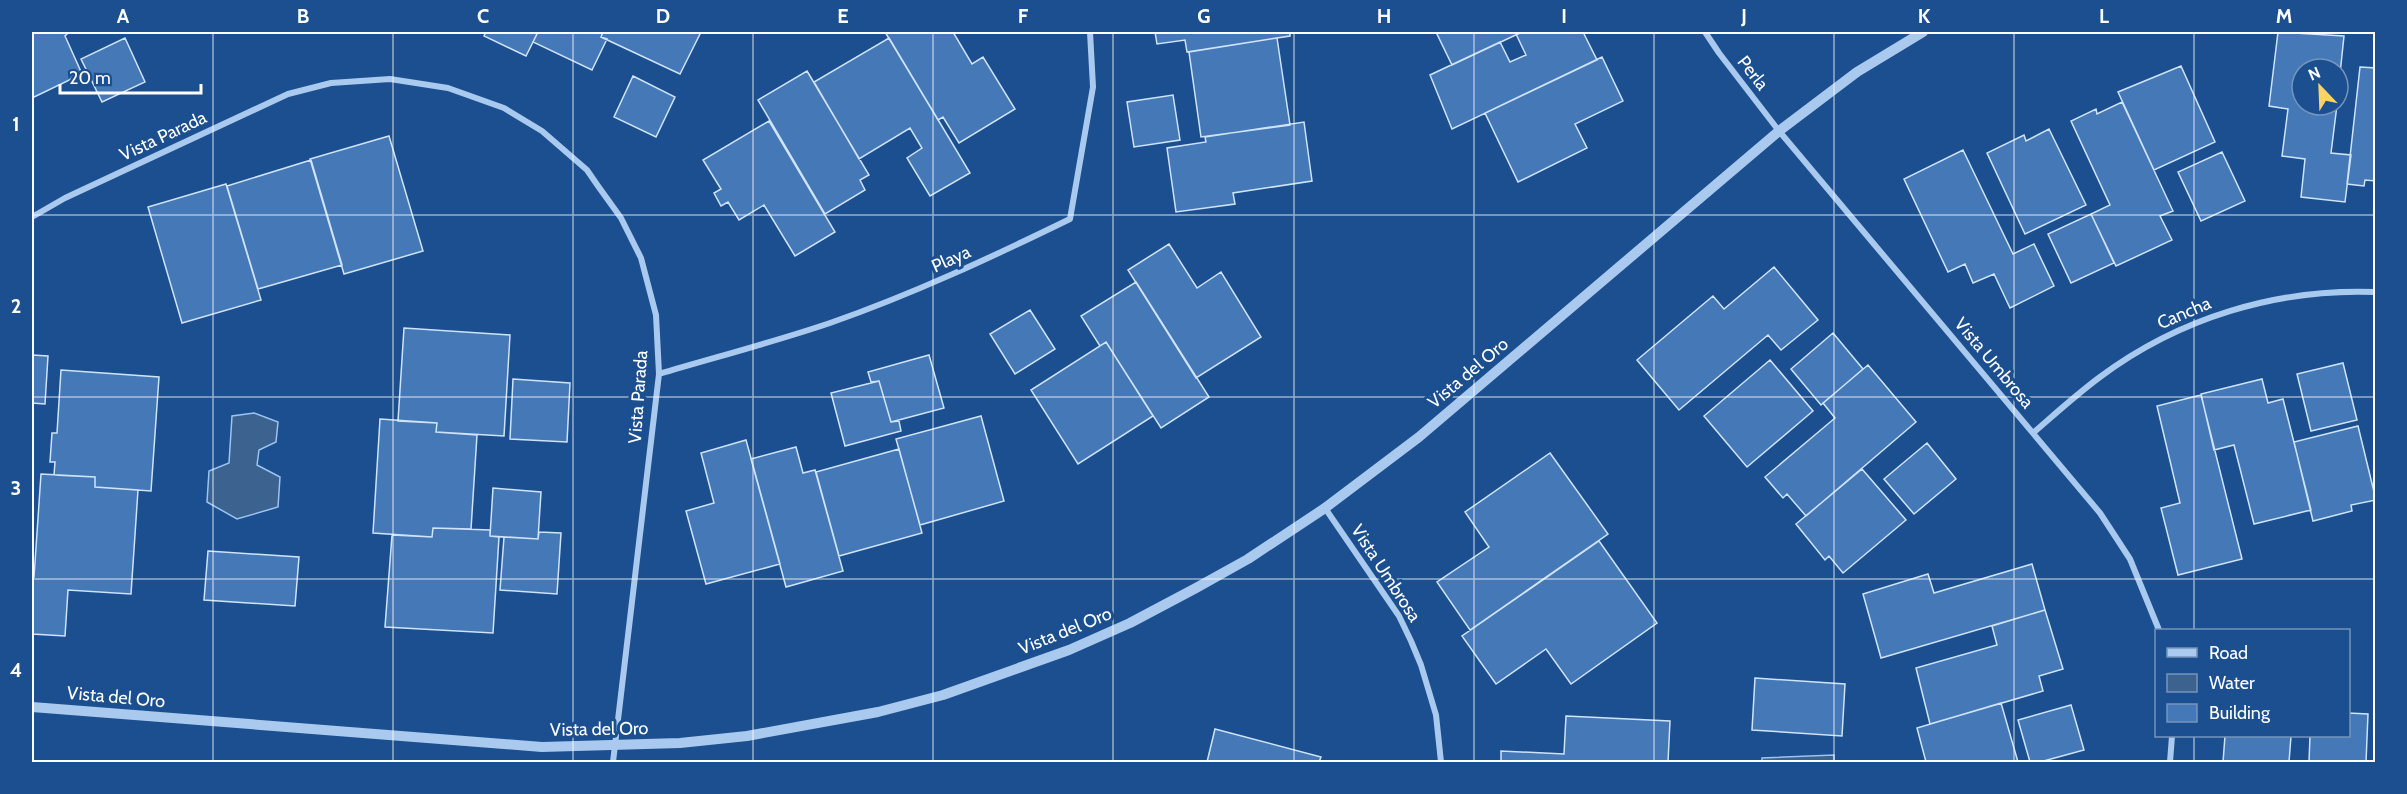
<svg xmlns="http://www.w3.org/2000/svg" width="2407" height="794" viewBox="0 0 2407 794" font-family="Cabin,sans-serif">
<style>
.water{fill:#3c6290;stroke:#9cc4f0;stroke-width:1.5}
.building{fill:#4478b7;stroke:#cfe3fa;stroke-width:1.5}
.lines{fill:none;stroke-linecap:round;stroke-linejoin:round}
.minor{stroke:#a9c9ee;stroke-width:6}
.tertiary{stroke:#a9c9ee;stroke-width:10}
.grid{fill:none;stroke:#fff;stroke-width:1.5;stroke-opacity:0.55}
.labels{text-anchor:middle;stroke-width:6;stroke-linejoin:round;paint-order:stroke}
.street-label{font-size:18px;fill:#fff;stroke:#1b4f8f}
.neatline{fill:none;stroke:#fff;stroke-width:2}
.grid-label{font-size:20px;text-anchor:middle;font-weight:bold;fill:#fff}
</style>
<rect width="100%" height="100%" fill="#1b4f8f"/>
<!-- water -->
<path class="water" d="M254,413L278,422L276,442L259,450L257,465L280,477L278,507L237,519L207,502L209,471L229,463L232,416Z
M1834,755V762H1762V758Z"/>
<!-- building -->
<path class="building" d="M32,32H69L65,36L82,74L32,98Z
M486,32H538L526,56L484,36Z
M538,32H603L601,37L607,39L592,70L533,42Z
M603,32H701L680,74L601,37Z
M885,32H953L972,64L983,57L1015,109L959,143L943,117L938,120Z
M1155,32H1290V36L1187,52L1185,40L1157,44Z
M1436,32H1522L1452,65Z
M1522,32H1583L1597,60L1452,129L1430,75L1500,42L1510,62L1526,55L1516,34Z
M2278,32L2344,36L2338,93V69H2302V105H2337L2331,153L2351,155L2345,202L2301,197L2305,159L2282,156L2288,109L2269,106Z
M125,38L145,82L102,102L81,59Z
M889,38L970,173L930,196L907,158L922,148L910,128L859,159L814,82Z
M1277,38L1290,125L1201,137L1189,52Z
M1602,57L1623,101L1575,124L1587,148L1518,182L1485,113Z
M2181,66L2215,142L2154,170L2118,92Z
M2360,67L2376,68V181L2365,180L2364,186L2347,184Z
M807,71L869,175L860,180L865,190L825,214L758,100Z
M633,76L675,97L656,137L614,117Z
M1173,95L1180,140L1134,147L1127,102Z
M2122,102L2173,211L2160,216L2172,240L2116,266L2091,214L2110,205L2071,121L2096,109L2097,114Z
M769,121L835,232L795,256L764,205L739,220L728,202L721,206L714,193L721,189L703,160Z
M1304,122L1312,181L1233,193L1235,204L1176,212L1167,148L1206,142L1205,137Z
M2049,129L2086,205L2025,234L1987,153L2024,135L2026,141Z
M389,136L423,251L344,274L310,159Z
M1963,150L2013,254L2034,244L2054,286L2010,308L1994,274L1973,283L1965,264L1948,272L1904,179Z
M2222,152L2245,201L2201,221L2178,172Z
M311,160L342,265L258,289L227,186Z
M226,184L261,300L182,323L148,207Z
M2091,214L2114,263L2071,283L2048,234Z
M1169,244L1197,288L1221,272L1261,337L1196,378L1128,270Z
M1774,267L1818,320L1781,350L1768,335L1679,410L1637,360L1713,296L1724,309Z
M1136,282L1209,397L1161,428L1106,342L1100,346L1081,316Z
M1030,310L1055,349L1015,374L990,334Z
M404,328L510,335L504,436L436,432L437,423L398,421Z
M1833,333L1863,369L1821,405L1791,369Z
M1106,342L1153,416L1078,464L1031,390Z
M32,355L48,356L45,404L32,403Z
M929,355L944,408L891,422L879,381L871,382L868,372Z
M1770,360L1813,411L1747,467L1704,416Z
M2343,363L2357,420L2311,431L2297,374Z
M1868,365L1916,422L1806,516L1787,494L1783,498L1765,477L1835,418L1823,403Z
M61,370L159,377L151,491L95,487V477L54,475L55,462H50L52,433H57Z
M513,379L570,383L567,442L510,439Z
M2262,379L2268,403L2283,399L2311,510L2254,524L2234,445L2214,450L2201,394Z
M879,381L891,422L899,421L901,431L845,446L831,393Z
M2201,395L2242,559L2178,575L2161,508L2180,503L2157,406Z
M981,416L1004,501L920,525L896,439Z
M380,419L437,423L436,432L477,435L471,529L433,528L432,537L373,533Z
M2358,426L2376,500L2351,505L2352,511L2313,521L2294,442Z
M746,440L780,564L706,584L686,511L714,503L701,453Z
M1927,443L1956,479L1914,514L1884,479Z
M796,447L803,473L815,470L843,571L786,587L751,459Z
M899,449L922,533L839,556L816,472Z
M1550,453L1608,534L1470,630L1437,582L1489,547L1465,512Z
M1862,469L1906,520L1843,573L1829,556L1825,560L1796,524Z
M41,474L95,477V487L138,490L131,594L68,590L65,636L32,634V577H34Z
M493,488L541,492L538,539L490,536Z
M433,528L490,530V536L499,537L493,633L385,627L392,535L432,537Z
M539,532L561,533L557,594L500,590L504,537L538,539Z
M1599,541L1657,623L1571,684L1546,649L1496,684L1462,636Z
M208,551L299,557L295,606L204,600Z
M2032,564L2045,610L1881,658L1863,594L1928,574L1934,593Z
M2045,610L2063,669L2039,676L2043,691L1930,724L1916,668L1997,645L1992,626Z
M1755,678L1845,684L1842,736L1752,730Z
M2001,703L2018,762H1926L1917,728Z
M2071,705L2084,750L2040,762H2030L2018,720Z
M2348,713L2368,714L2366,762H2309L2310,736H2348Z
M1566,716L1670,721L1668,762H1501V751L1564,754Z
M1215,729L1321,757L1319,762H1207Z
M2225,736H2291L2289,762H2223Z"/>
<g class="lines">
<!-- minor -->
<path class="minor" d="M1705,32L1719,53L1779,131L2100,513L2130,559L2159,630
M32,217L65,198L288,94L331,83L390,79L448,88L504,108L542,131L587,170L598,186L621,218L641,258L656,315L659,374L613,762
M659,374C716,357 774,342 830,323C913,294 992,257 1070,219L1093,87L1090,32
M2033,433C2055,414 2077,394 2100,377C2179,318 2277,288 2376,292
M1325,508L1399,616L1411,641L1421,665L1436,715L1441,762
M2170,762L2172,736"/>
<!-- tertiary -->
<path class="tertiary" d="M32,707L542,747L680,743L747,736L878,712L943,695L1069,650L1130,623L1196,588L1248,559L1325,508L1419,437L1779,131L1857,72L1923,32"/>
</g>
<!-- grid -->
<path class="grid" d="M213,32V762M393,32V762M573,32V762M753,32V762M933,32V762M1113,32V762M1294,32V762M1474,32V762M1654,32V762M1834,32V762M2014,32V762M2194,32V630M32,215H2376M32,397H2376M32,579H2376M2194,736V762"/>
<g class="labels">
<!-- street labels -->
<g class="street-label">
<text transform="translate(1753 73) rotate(52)" y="6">Perla</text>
<text transform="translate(163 136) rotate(-25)" y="6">Vista Parada</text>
<text transform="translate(951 259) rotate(-24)" y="6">Playa</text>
<text transform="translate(2184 313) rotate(-23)" y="6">Cancha</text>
<text transform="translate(1994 363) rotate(50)" y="6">Vista Umbrosa</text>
<text transform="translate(1468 373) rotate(-40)" y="6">Vista del Oro</text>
<text transform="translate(638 397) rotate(-86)" y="6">Vista Parada</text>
<text transform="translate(1386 573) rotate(57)" y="6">Vista Umbrosa</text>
<text transform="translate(1065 631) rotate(-22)" y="6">Vista del Oro</text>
<text transform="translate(116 697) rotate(5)" y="6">Vista del Oro</text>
<text transform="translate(599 729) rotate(-1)" y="6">Vista del Oro</text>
</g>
</g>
<!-- border -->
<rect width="2407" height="794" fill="none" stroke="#1b4f8f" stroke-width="66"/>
<!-- legend -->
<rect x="2155" y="629" width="195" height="108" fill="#1b4f8f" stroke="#7695bc" stroke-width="1.5"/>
<rect x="2167" y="648" width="30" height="9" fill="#a9c9ee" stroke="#7695bc" stroke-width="1.5"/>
<text x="2209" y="659" font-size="18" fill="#ffffff">Road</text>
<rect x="2167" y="674" width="30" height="18" fill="#3c6290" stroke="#7695bc" stroke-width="1.5"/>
<text x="2209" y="689" font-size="18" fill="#ffffff">Water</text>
<rect x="2167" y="704" width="30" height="18" fill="#4478b7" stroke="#7695bc" stroke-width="1.5"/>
<text x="2209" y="719" font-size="18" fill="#ffffff">Building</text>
<!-- north arrow -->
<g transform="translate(2320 87) rotate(337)"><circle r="28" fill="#1b4f8f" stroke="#7695bc" stroke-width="1.5"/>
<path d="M0-4.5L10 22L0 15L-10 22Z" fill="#ffd166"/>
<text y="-9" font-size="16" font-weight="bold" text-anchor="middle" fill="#ffffff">N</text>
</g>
<!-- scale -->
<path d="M60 84v9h141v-9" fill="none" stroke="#ffffff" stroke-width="3"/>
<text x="69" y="84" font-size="18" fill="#ffffff" stroke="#1b4f8f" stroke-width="4.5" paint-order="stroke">20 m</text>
<rect x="33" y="33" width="2341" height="728" class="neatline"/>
<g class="grid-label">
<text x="123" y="23">A</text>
<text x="303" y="23">B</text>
<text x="483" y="23">C</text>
<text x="663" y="23">D</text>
<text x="843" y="23">E</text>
<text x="1023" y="23">F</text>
<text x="1204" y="23">G</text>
<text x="1384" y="23">H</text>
<text x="1564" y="23">I</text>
<text x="1744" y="23">J</text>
<text x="1924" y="23">K</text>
<text x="2104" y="23">L</text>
<text x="2284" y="23">M</text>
<text x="16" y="131">1</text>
<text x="16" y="313">2</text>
<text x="16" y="495">3</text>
<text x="16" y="677">4</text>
</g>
</svg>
